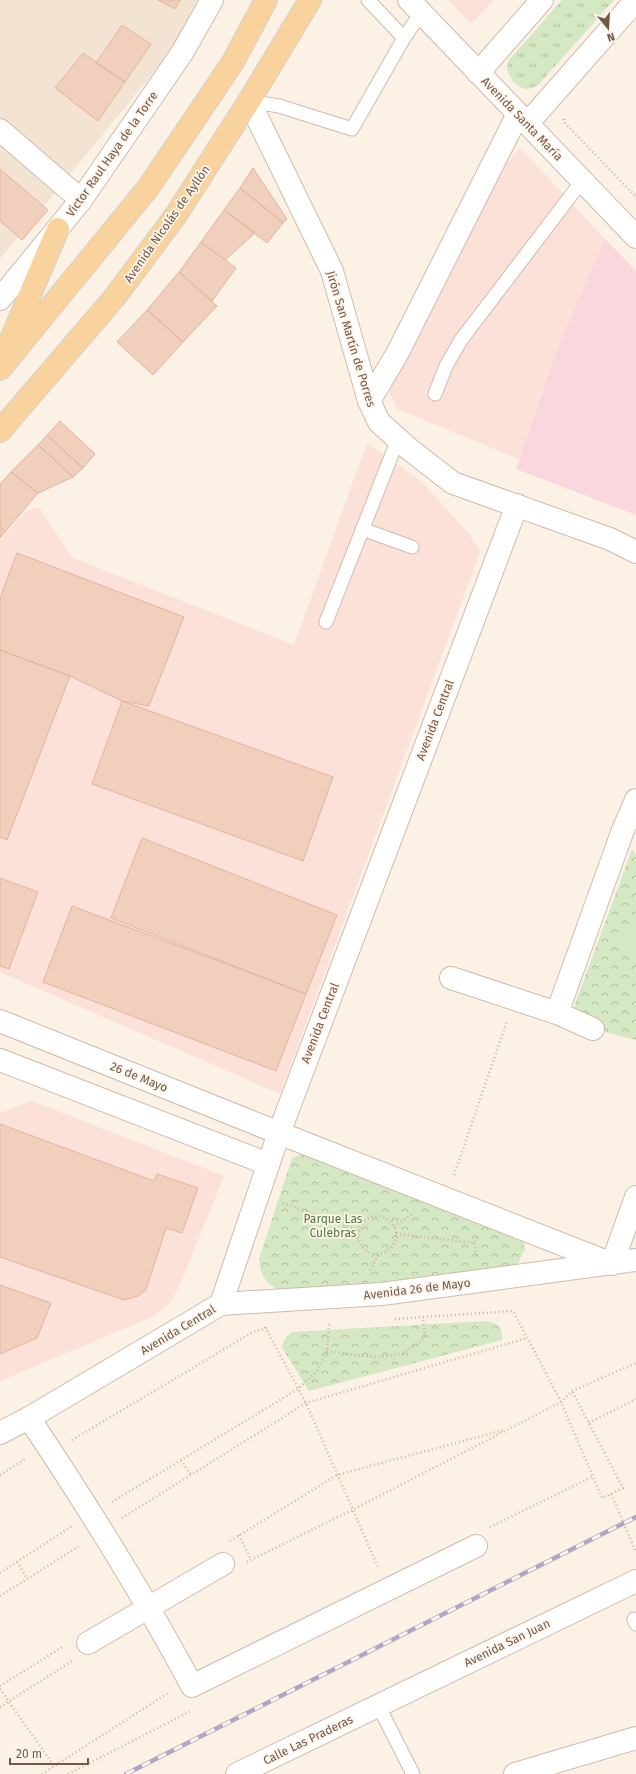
<svg xmlns="http://www.w3.org/2000/svg" width="636" height="1774" viewBox="0 0 636 1774" font-family="'Fira Sans',sans-serif">
<style>
.residential{fill:#f3e3d3}
.commercial{fill:#fbe1d8}
.medical{fill:#f9d7dd}
.grass{fill:url(#grass-tufts)}
.park{fill:url(#park-crowns)}
.garden{fill:#d4e8c3}
.building{fill:#f0cfbd;stroke:#e2b59d}
.lines{fill:none;stroke-linecap:round;stroke-linejoin:round}
.lane-casing{stroke:#cfbbae;stroke-width:15}
.street-casing{stroke:#cfbbae;stroke-width:24}
.secondary-casing{stroke:#d1baab;stroke-width:24}
.primary-casing{stroke:#d8d0cc;stroke-width:24}
.path{stroke:#d5b2a0;stroke-width:2.5;stroke-dasharray:1 3;stroke-linecap:butt}
.lane{stroke:#fff;stroke-width:13}
.street{stroke:#fff;stroke-width:22}
.secondary{stroke:#fff;stroke-width:22}
.primary{stroke:#f8d39e;stroke-width:22}
.rail-casing{stroke:#b4a3c4;stroke-width:4.5}
.rail{stroke:#fef5ea;stroke-width:3;stroke-dasharray:9;stroke-linecap:butt}
.labels{text-anchor:middle;stroke-width:3.5;stroke-linejoin:round;paint-order:stroke}
.street-label{font-size:12px;fill:#73574a;stroke:#fef5ea}
.park-label{font-size:12px;fill:#557842;stroke:#fef5ea}
</style>
<defs>
<pattern id="grass-tufts" width="24" height="20" patternUnits="userSpaceOnUse"><rect width="24" height="20" fill="#d4e8c3"/><path d="M3 7l-1-3M5 7V3M7 7l1-3M15 17l-1-3M17 17v-4M19 17l1-3" fill="none" stroke="#b0bfa0"/></pattern>
<pattern id="park-crowns" width="20" height="18" patternUnits="userSpaceOnUse"><rect width="20" height="18" fill="#d4e8c3"/><path d="M2 6a3 3 0 1 1 6 0M12 15a3 3 0 1 1 6 0" fill="none" stroke="#b0bfa0"/></pattern>
</defs>
<rect width="100%" height="100%" fill="#fbf1e4"/>
<!-- residential -->
<path class="residential" d="M0,0H197L177,44L0,259Z"/>
<!-- commercial -->
<path class="commercial" d="M448,0H494L471,24Z
M520,148L605,239L557,349L519,459L397,409L389,391L501,170Z
M367,443L420,480L470,535L480,552L280,1094L0,972V541L26,511L39,507L73,558L294,645Z
M32,1101L224,1176L179,1287L170,1302L154,1316L0,1381V1113Z"/>
<!-- medical -->
<path class="medical" d="M605,239L636,271V515L516,469L557,349Z"/>
<!-- grass -->
<path class="grass" d="M562,0H614L539,84C536,86 532,89 527,89C515,88 504,72 508,61Z"/>
<!-- park -->
<path class="park" d="M632,849L636,855V1040C615,1034 581,1030 574,1007Z
M307,1152L522,1236L525,1249L518,1263L506,1271L486,1274L279,1290C264,1281 261,1277 259,1259L292,1158Z
M487,1321C500,1324 502,1327 502,1340L309,1391L282,1347L284,1340L292,1332Z"/>
<!-- garden -->
<path class="garden" d="M636,917V964L613,936Z"/>
<!-- building -->
<path class="building" d="M158,0H180L175,9Z
M122,25L151,44L125,82L96,63Z
M83,53L125,82L98,121L55,88Z
M253,168L287,219L283,223L240,188Z
M0,169L48,210L22,240L0,221Z
M240,188L283,223L267,243L224,210Z
M224,210L255,233L225,260L201,242Z
M201,242L236,268L212,301L179,272Z
M179,272L217,306L183,342L147,310Z
M147,310L183,342L153,375L117,342Z
M60,421L95,454L83,468L47,435Z
M47,435L83,468L73,477L38,445Z
M38,445L73,477L38,493L11,472Z
M11,472L38,493L5,532L0,527V484Z
M0,527L5,532L0,538Z
M17,553L184,617L149,706L122,701L70,676L0,650V598Z
M0,650L70,676L7,840L0,837Z
M122,701L333,777L303,861L92,784Z
M142,838L337,915L306,994L111,918Z
M0,878L38,892L9,969L0,966Z
M72,906L306,994L276,1071L43,982Z
M0,1124L154,1181L157,1174L198,1188L182,1233L166,1228L146,1290L138,1296L124,1300L0,1257Z
M0,1285L51,1303L37,1338L0,1354Z"/>
<g class="lines">
<defs>
<path id="lane" d="M368,0L404,38
M249,101L279,106L352,129L404,38L421,13
M435,394L446,366L461,340L582,181
M362,529L412,547
M326,622L398,439
M634,1619L636,1624
M378,1705L413,1774"/>
<path id="street" d="M0,130L81,200
M369,401L397,354L518,114
M451,978L557,1013L593,1029
M557,1013L623,830L636,800
M0,1021L279,1133L612,1264L636,1197
M0,1060L268,1164
M29,1418C87,1505 143,1594 192,1686L476,1546
M88,1643L223,1564
M515,1774L636,1738"/>
<path id="secondary" d="M409,0L636,237
M478,73L542,0
M249,101L332,271L369,401L379,422L409,449L453,483L610,539L636,552
M527,124L636,0
M0,299L81,200L182,53L212,0
M221,1304L382,1294L636,1260
M0,1433L29,1418L221,1304L279,1133L517,505
M237,1774L636,1581"/>
<path id="primary" d="M6,351L58,229
M0,369L148,188L233,62L266,0
M0,431L114,298L176,215L249,101L310,0"/>
</defs>
<!-- lane casing -->
<use href="#lane" class="lane-casing"/>
<!-- street casing -->
<use href="#street" class="street-casing"/>
<!-- secondary casing -->
<use href="#secondary" class="secondary-casing"/>
<!-- primary casing -->
<use href="#primary" class="primary-casing"/>
<!-- path -->
<path class="path" d="M564,119V122L636,197
M454,1175L507,1021
M283,1203L359,1230
M358 1235a19 19 0 1 1 38 0a19 19 0 1 1-38 0Z
M394,1226L414,1213
M396,1234L474,1243
M477,1256L474,1243L477,1236
M370,1270L379,1254
M395,1319L513,1311L561,1402L602,1498L623,1488L572,1391
M265,1327L306,1403L378,1567
M327,1351C350,1354 379,1361 401,1353C410,1350 418,1343 425,1338L423,1317
M589,1423L636,1399
M72,1440L253,1332L267,1328
M181,1460L191,1475
M0,1475L27,1458
M611,1494L636,1552
M112,1502L298,1389L317,1371L327,1351L329,1323
M122,1518L306,1403L527,1338
M490,1527L592,1477
M239,1535L251,1560
M230,1541L337,1475L504,1430
M17,1562L27,1578
M247,1562L352,1510L561,1402L572,1391L636,1363
M0,1573L72,1526
M0,1596L81,1545
M0,1686L64,1646
M0,1689L54,1766
M0,1707L72,1661
M42,1774L168,1693
M68,1774L191,1711"/>
<!-- lane -->
<use href="#lane" class="lane"/>
<!-- street -->
<use href="#street" class="street"/>
<!-- secondary -->
<use href="#secondary" class="secondary"/>
<!-- primary -->
<use href="#primary" class="primary"/>
<defs>
<path id="rail" d="M126,1774L636,1517"/>
</defs>
<!-- rail casing -->
<use href="#rail" class="rail-casing"/>
<!-- rail -->
<use href="#rail" class="rail"/>
</g>
<g class="labels">
<!-- street labels -->
<g class="street-label">
<text transform="translate(522 119) rotate(46)" y="4">Avenida Santa María</text>
<text transform="translate(112 154) rotate(-55)" y="4">Victor Raul Haya de la Torre</text>
<text transform="translate(167 224) rotate(-55)" y="4">Avenida Nicolás de Ayllón</text>
<text transform="translate(351 339) rotate(73)" y="4">Jirón San Martín de Porres</text>
<text transform="translate(435 720) rotate(-69)" y="4">Avenida Central</text>
<text transform="translate(320 1023) rotate(-69)" y="4">Avenida Central</text>
<text transform="translate(139 1077) rotate(22)" y="4">26 de Mayo</text>
<text transform="translate(417 1289) rotate(-7)" y="4">Avenida 26 de Mayo</text>
<text transform="translate(178 1330) rotate(-31)" y="4">Avenida Central</text>
<text transform="translate(507 1643) rotate(-26)" y="4">Avenida San Juan</text>
<text transform="translate(308 1740) rotate(-26)" y="4">Calle Las Praderas</text>
</g>
<!-- park labels -->
<g class="park-label">
<text x="333" y="1223">Parque Las<tspan x="333" dy="14">Culebras</tspan></text>
</g>
</g>
<!-- north arrow -->
<g transform="translate(608 28) rotate(162)" stroke="#fef5ea" stroke-width="3" paint-order="stroke">
<path d="M0-3L7 15L0 10L-7 15Z" fill="#73574a"/>
<text y="-6" font-size="11" font-weight="bold" text-anchor="middle" fill="#73574a">N</text>
</g>
<!-- scale -->
<path d="M10 1758v6h78v-6" fill="none" stroke="#73574a" stroke-width="2"/>
<text x="16" y="1758" font-size="12" fill="#73574a" stroke="#fef5ea" stroke-width="3" paint-order="stroke">20 m</text>
</svg>
